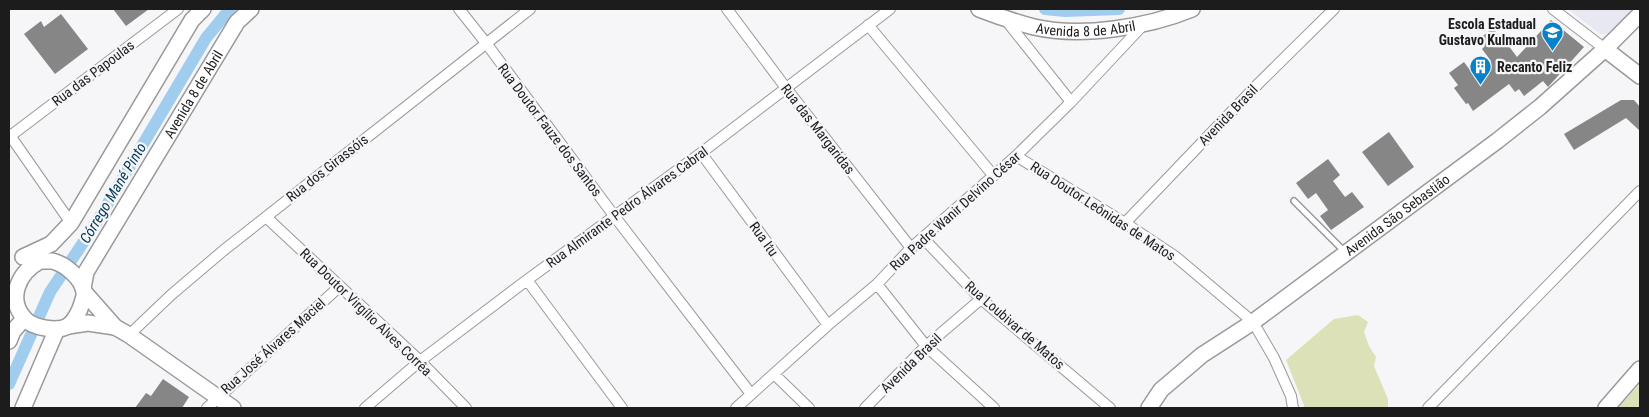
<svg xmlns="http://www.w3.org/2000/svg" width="1649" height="417" viewBox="0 0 1649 417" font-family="'Roboto Condensed',sans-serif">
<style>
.built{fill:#e7e8f1}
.green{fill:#dde1b8}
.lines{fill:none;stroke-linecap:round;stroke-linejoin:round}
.canal{stroke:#a0cdee;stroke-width:12}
.building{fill:#868687}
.lane-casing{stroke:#98999a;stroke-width:8}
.street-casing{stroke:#98999a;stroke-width:12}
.secondary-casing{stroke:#98999a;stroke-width:18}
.lane{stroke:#fff;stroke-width:5}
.street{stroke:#fff;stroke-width:10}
.secondary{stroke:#fff;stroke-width:15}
.labels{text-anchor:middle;stroke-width:4.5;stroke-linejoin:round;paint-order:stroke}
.poi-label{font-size:14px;font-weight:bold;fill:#1c1c1d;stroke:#f6f6f8;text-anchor:end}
.street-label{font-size:14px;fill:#1c1c1d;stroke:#f6f6f8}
.water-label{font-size:15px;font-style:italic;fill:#003958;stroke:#f6f6f8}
</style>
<rect width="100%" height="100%" fill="#f6f6f8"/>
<!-- built -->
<path class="built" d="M1568,9H1634L1606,34H1600Z"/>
<!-- green -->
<path class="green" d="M1358,315L1368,322L1364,332L1369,346L1376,357L1374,366L1388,399V408H1305L1286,360L1334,319Z
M1640,384V408H1618Z"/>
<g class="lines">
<!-- canal -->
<path class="canal" d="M1045,9L1065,11L1119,9
M9,384L50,292L95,225L206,38L230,9"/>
</g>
<!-- building -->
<path class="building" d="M113,9H149L126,26Z
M61,14L88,49L55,74L24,34L41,21L44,27Z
M1551,20L1584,47L1548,87L1543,81L1524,96L1519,89L1515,92L1509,84L1473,111L1468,103L1466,104L1454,88L1458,85L1449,73L1464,62L1473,74L1491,61L1482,49L1485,46L1479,39L1493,28L1500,38L1502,37L1517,57Z
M1621,100H1634L1640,107V131L1626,118L1574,150L1564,134Z
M1389,132L1414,167L1388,186L1362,152Z
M1328,159L1340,175L1333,181L1345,197L1352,192L1364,207L1331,230L1320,216L1328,210L1316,193L1308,199L1296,183Z
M163,379L189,397L182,408H135L146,393L151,396Z"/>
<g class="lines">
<defs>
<path id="lane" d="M1294,201L1345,252"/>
<path id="street" d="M459,9L486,43L615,217L751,394
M727,9L786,88L911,248
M1553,9L1605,49
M1005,19L1071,102
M868,25L993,175
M9,134L71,223
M9,137L178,9
M701,153L828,325
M1016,156L1125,223L1176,257L1253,322L1274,358L1291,396L1293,408
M266,217L420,361L466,408
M1125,223L1259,83L1334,9
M923,238L981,299L1110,408
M527,280L622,408
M877,284L926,346L994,408
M129,335L171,295L224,250L530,9
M774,374L809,408
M207,408L340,286
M365,408L420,361L527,280L701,153L890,9
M736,408L828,325L877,284L911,248L1016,156L1071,102L1144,24
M865,408L926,346L981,299
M1428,408L1640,191"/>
<g id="secondary">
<path id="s1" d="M979,9C997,16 1015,22 1034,27C1082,38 1148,27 1192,9"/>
<path d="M1605,49L1640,76"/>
<path d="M23,257L51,244L71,223L192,20L203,9"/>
<path d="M40,261C44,261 48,261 52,261C65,264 82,278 84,292C85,295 83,299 82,303C80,310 75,321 68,326C58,332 33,328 25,319C6,299 19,272 40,261Z"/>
<path id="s2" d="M83,288L86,272L237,22L251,9"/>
<path d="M85,293L115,327L129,335L233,408"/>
<path d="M68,326L88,323L115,327"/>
<path d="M9,341L13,331L24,319"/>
<path d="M23,408L57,329"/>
<path id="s3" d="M1149,408L1161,390L1202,355L1253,322L1497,141L1540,107L1605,49L1640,14"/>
<path d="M1606,408L1640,369"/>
</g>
</defs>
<!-- lane casing -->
<use href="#lane" class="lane-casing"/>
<!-- street casing -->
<use href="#street" class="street-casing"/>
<!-- secondary casing -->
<use href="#secondary" class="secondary-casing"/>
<!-- lane -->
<use href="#lane" class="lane"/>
<!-- street -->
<use href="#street" class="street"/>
<!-- secondary -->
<use href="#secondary" class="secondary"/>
</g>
<!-- icons -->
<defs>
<symbol id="school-pin" viewBox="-11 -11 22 30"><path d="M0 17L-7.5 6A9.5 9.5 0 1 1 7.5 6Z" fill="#0782ca" stroke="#f6f6f8"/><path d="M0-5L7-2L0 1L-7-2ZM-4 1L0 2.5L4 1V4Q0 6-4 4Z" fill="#fff"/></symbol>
<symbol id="building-pin" viewBox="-11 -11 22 30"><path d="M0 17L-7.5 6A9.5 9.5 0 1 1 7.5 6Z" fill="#0782ca" stroke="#f6f6f8"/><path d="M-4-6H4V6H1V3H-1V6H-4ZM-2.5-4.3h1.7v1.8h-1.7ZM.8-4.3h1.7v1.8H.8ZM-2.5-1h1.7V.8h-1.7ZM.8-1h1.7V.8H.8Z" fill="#fff"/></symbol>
</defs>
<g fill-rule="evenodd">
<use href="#school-pin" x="1540" y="20" width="25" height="34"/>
<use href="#building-pin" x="1468" y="54" width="25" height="34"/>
</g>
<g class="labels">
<!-- poi labels -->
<g class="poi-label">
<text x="1536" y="29">Escola Estadual<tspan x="1536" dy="16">Gustavo Kulmann</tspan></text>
<text x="1497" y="72" text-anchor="start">Recanto Feliz</text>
</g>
<!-- street labels -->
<g class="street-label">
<text dy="5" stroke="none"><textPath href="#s1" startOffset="110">Avenida 8 de Abril</textPath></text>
<text transform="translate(93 73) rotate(-37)" y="5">Rua das Papoulas</text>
<text dy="5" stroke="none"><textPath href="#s2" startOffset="224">Avenida 8 de Abril</textPath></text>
<text transform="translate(1228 115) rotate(-46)" y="5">Avenida Brasil</text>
<text transform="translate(818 129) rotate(52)" y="5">Rua das Margaridas</text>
<text transform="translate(550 130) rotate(53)" y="5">Rua Doutor Fauze dos Santos</text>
<text transform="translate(327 168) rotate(-38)" y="5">Rua dos Girassóis</text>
<text transform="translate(627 207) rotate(-36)" y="5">Rua Almirante Pedro Álvares Cabral</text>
<text transform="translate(955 211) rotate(-42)" y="5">Rua Padre Wanir Delvino César</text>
<text transform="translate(1103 211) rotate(33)" y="5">Rua Doutor Leônidas de Matos</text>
<text dy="5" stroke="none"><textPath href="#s3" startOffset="316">Avenida São Sebastião</textPath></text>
<text transform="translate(764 239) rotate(54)" y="5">Rua Itu</text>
<text transform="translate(366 312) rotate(44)" y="5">Rua Doutor Virgílio Alves Corrêa</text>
<text transform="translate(1015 325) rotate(41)" y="5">Rua Loubivar de Matos</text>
<text transform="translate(273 346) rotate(-42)" y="5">Rua José Álvares Maciel</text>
<text transform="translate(911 363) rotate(-44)" y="5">Avenida Brasil</text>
</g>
<!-- water labels -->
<g class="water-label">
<text transform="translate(113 193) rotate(-59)" y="5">Córrego Mané Pinto</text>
</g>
</g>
<!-- border -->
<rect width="1649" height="417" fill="none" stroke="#1c1c1d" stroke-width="20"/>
</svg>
